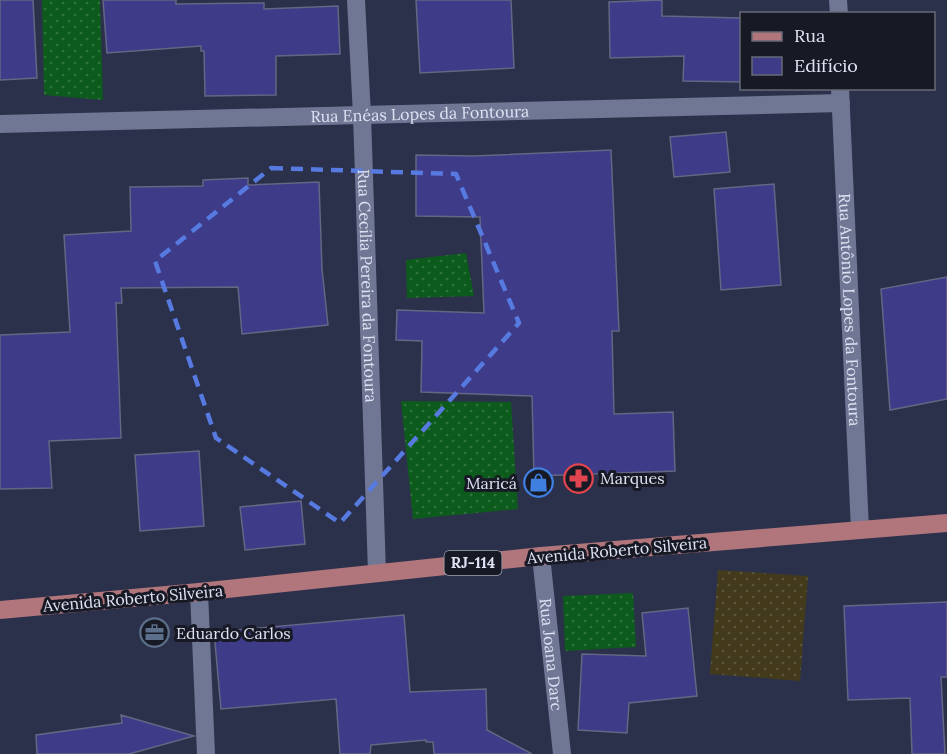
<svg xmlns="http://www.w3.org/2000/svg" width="947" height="754" viewBox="0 0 947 754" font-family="Lora,serif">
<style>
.grass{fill:url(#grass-dots)}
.sand{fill:url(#sand-dots)}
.building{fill:#3e3b89;stroke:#646683;stroke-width:1.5}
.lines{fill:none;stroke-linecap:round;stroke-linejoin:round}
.minor{stroke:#707794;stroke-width:18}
.major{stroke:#b1757c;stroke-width:18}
.marked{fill:none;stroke:#577ae0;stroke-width:4.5;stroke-dasharray:12 8;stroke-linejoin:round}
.labels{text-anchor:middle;stroke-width:6;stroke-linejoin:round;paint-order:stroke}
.shield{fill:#171a25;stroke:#a2a6b5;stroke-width:1.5}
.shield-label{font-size:15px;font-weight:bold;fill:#dee2f3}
.street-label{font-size:16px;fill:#dee2f3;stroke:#171a25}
.poi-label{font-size:16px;fill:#dee2f3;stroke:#171a25;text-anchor:start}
</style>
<defs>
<pattern id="grass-dots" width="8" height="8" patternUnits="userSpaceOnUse" patternTransform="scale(1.5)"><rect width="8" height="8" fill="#0d5b1c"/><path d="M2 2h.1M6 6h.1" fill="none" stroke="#30723d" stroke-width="1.8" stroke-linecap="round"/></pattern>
<pattern id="sand-dots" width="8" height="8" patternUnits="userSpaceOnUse" patternTransform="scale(1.5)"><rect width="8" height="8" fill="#423a1a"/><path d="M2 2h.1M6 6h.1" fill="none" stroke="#5d563c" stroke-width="1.8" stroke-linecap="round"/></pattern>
</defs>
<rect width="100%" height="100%" fill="#2b314a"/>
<!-- grass -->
<path class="grass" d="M42,0H100L103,100L44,95Z
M466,253L474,296L407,298L406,260Z
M401,401L511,402L518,509L413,519Z
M633,593L636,647L565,651L563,596Z"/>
<!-- sand -->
<path class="sand" d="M718,570L808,576L800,681L710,674Z"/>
<!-- building -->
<path class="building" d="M0,0H33L37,78L0,80Z
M103,0H176V4L264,3V9L338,6L340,54L276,56V95L205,96L204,51H201V46L107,53Z
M416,0H511L514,68L420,73Z
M662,0V16L741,18V82L683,81L684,56L610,58L609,2Z
M726,132L730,172L674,177L670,137Z
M611,150L619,331H612L614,414L673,412L675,471L534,476L532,396L421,392L422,341L396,340L397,310L484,313L480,217L416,216V155L473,156Z
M248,178V185L319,182L322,269L328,325L242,334L238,287L121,288L122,303H116L121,438L49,441L52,488L0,489V335L70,332L64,235L131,231L130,187L203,186V180Z
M774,184L781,285L721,290L714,189Z
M947,277V399L890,410L881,289Z
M199,451L204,526L140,531L135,455Z
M301,501L305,544L245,550L240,507Z
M947,602V677H941L945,754H912L910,698L848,700L844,606Z
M688,608L697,696L629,703L627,733L578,730L582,654L646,656L642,613Z
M404,615L410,692L486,689L487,730L532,754H434L433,742H426V740L371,745L370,754H340L336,699L221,709L214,632Z
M121,715L194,736L129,754H37L36,735L122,723Z"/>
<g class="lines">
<!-- minor -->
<g class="minor">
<path id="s1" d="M356,0L362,115L377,573"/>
<path d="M838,0L839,14"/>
<path id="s2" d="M840,88L860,530"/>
<path id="s3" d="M0,124L841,103"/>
<path id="s4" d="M541,556L562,754"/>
<path d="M199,592L206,754"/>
</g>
<!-- major -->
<path class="major" d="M0,610L199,592L541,556L947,523"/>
</g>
<!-- marked area -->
<path class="marked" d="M271,168L456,174L519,323L340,523L216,438L155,261Z"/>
<!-- icons -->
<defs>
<symbol id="pharmacy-ring" viewBox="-11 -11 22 22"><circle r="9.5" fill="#171a25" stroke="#e0444e" stroke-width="1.5"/><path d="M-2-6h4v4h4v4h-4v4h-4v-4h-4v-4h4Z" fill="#e0444e"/></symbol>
<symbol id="shop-ring" viewBox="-11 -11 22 22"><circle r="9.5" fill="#171a25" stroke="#3f7fe0" stroke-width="1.5"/><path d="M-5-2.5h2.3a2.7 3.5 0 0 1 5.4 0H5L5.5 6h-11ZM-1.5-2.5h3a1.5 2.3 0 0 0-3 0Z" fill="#3f7fe0"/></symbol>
<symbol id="office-ring" viewBox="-11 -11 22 22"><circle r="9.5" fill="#171a25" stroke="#5c6f8a" stroke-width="1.5"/><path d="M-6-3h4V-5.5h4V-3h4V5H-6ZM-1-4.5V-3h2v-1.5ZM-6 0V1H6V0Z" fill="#5c6f8a"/></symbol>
</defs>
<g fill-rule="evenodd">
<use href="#pharmacy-ring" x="562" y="462" width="33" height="33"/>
<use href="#shop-ring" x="522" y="466" width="33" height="33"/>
<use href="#office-ring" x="138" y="616" width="33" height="33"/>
</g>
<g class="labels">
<!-- shield labels -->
<rect class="shield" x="444.5" y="551" width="57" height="24" rx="4.5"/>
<g class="shield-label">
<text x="473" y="568">RJ-114</text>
</g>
<!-- street labels -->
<g class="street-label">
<text dy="6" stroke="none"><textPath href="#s3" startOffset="420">Rua Enéas Lopes da Fontoura</textPath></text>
<text dy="6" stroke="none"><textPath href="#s1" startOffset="286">Rua Cecília Pereira da Fontoura</textPath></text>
<text dy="6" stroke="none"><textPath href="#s2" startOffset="222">Rua Antônio Lopes da Fontoura</textPath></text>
<text transform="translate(617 550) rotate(-5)" y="6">Avenida Roberto Silveira</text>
<text transform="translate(133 598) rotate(-5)" y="6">Avenida Roberto Silveira</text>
<text dy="6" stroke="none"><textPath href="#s4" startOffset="99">Rua Joana Darc</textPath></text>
</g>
<!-- poi labels -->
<g class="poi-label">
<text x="600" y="484">Marques</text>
<text x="517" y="489" text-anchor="end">Maricá</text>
<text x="176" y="639">Eduardo Carlos</text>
</g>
</g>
<!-- legend -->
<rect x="740" y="12" width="195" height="78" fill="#171a25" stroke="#676a77" stroke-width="1.5"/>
<rect x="752" y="32" width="30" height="9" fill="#b1757c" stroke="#676a77" stroke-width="1.5"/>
<text x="794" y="42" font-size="18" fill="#dee2f3">Rua</text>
<rect x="752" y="57" width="30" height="18" fill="#3e3b89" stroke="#676a77" stroke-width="1.5"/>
<text x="794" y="72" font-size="18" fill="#dee2f3">Edifício</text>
</svg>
